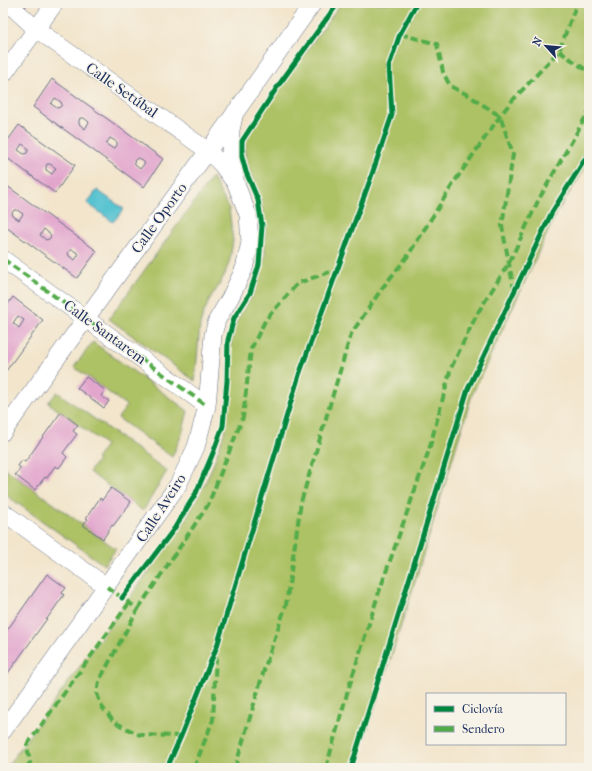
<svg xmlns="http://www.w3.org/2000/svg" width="592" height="771" viewBox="0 0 592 771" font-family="'IM FELL French Canon',serif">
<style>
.green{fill:#adc165;stroke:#647862}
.water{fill:#57c3d0;stroke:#397997}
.building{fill:#e2a6cd;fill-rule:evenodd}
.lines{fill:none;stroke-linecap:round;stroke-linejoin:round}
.street-casing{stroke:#666f84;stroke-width:18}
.street{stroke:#fff;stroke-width:17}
.quiet{stroke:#52ab49;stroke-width:4;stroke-dasharray:8 4;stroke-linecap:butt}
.cycleway-casing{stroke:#f7f3e8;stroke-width:8}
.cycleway{stroke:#00873e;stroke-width:5}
.labels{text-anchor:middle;stroke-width:3;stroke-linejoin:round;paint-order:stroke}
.street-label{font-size:15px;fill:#1b2f5e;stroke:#f7f3e8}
</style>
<rect width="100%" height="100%" fill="#f7f3e8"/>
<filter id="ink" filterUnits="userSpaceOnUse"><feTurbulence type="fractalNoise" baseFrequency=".025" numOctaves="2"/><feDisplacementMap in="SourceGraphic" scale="8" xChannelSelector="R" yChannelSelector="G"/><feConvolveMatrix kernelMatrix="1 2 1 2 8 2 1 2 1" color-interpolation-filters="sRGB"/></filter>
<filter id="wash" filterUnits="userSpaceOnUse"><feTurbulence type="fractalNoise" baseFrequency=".012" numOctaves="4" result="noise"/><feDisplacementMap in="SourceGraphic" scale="16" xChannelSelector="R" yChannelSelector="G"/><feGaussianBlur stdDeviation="0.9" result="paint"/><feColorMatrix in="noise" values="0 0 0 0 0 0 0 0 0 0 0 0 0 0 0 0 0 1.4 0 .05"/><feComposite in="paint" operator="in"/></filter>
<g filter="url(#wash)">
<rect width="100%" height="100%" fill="#f2e5cc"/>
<!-- green -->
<path class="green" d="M341,3H589V162L557,212L472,395L409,601L355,768H6L184,523L206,481L213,465L226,427L230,349L233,329L240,314L252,296L260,275L265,255V225L260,198L247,165L245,153L246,140L256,121Z
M212,177L229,209L233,241L230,259L225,274L218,287L210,299L204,312L200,325L195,381L109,319Z
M93,342L188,411L182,434L172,457L118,418L127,406L74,367Z
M57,392L167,471L143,511L89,472L98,460L96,459L106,445L48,403Z
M3,467L116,549L104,565L3,493Z"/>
<!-- water -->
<path class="water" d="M97,190L124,209L113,222L87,203Z"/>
<g id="blocks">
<!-- building -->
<path class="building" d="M20,3H28L25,7Z
M52,79L163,159L144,187L33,107ZM55,98L61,102L62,105L60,107L57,108L51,104ZM80,118H84L89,122L85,129L79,124V121ZM110,138L117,142V145L115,148H112L106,144ZM139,158L145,163L140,169L135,165L134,161L136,159Z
M19,125L75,165L55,193L3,155V147ZM22,144L28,148V151L27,153L24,154L18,150ZM47,164H50L56,168L52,174L46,170V167Z
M3,183L97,251L77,278L3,225ZM14,210H17L23,214L19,220L13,216L12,213ZM44,229L50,234L51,237L49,239L46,240L40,235ZM70,250H73L79,254L75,260L69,256L68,253Z
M13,297L43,320L3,375V311ZM18,316L24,320L19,328L13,323Z
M86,377L105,390L101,396L109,401L104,408L77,388Z
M61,412L78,425L73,431L77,434L63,453L67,457L59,468L55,466L47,478L45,477L35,490L15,475L21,468L18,466L22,460L25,462Z
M111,488L131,502L113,526L112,525L103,539L83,525L88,519L86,518L100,498L102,500Z
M47,574L66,588L62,593L64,595L3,680V636Z"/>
</g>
</g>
<g filter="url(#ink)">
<use href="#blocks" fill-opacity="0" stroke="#666f84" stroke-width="1"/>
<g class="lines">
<defs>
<path id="street" d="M8,3L36,29L208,151L222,165L233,180
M3,75L55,3
M3,259L207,406
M3,432L208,151L313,3
M3,512L107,587
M3,731L178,485L196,447L207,406L213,335L217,320L230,298L244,269L250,242L248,215L236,184L230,152L231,130L235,112"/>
</defs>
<!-- street casing -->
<use href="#street" class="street-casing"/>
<!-- street -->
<use href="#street" class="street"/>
<!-- quiet -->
<path class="quiet" d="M400,34L437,44L443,72L450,86L468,95L500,116L513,154L502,226L514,290
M559,51L589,72
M3,259L207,406
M107,587L138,609L99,681L97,694L102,707L114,722L140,735L181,736
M138,609L208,505L243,417L251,349L266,319L298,283L338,269
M26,768L30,763L27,745L129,603
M194,768L213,720L216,656
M235,768L264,670L286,605L301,502L351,334L383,287L407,257L455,181L500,116L511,102L559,51L577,3
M326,768L348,690L379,592L429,450L451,368L477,314L509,263L539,199L589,111"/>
<defs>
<path id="cycleway" d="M122,598L174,529L196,493L213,453L223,426L227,381L228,340L234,318L250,293L259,265L262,226L258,200L246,172L242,157V141L278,86L338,3
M167,768L181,736L217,646L299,375L370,180L392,115L389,66L400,34L417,3
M351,768L468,389L552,212L589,153"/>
</defs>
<!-- cycleway casing -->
<use href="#cycleway" class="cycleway-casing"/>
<!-- cycleway -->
<use href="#cycleway" class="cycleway"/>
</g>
</g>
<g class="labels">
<!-- street labels -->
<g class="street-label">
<text transform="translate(122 90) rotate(35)" y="5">Calle Setúbal</text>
<text transform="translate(159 218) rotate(-54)" y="5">Calle Oporto</text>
<text transform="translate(105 332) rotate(36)" y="5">Calle Santarem</text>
<text transform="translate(161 508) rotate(-57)" y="5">Calle Aveiro</text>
</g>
</g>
<!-- margin -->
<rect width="592" height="771" fill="none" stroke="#f7f3e8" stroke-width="16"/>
<!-- legend -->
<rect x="426" y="693" width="140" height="52" fill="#f7f3e8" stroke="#9fa5b1"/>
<rect x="434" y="706" width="20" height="6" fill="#00873e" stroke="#9fa5b1"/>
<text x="462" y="713" font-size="12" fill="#1b2f5e">Ciclovía</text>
<rect x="434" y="726" width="20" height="6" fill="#52ab49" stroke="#9fa5b1"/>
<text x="462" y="733" font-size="12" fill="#1b2f5e">Sendero</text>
<!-- north arrow -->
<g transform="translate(546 46) rotate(297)" stroke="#f7f3e8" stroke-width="3" paint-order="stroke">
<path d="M0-3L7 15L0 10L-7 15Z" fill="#1b2f5e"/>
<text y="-6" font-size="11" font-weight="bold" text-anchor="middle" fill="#1b2f5e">N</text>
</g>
</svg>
